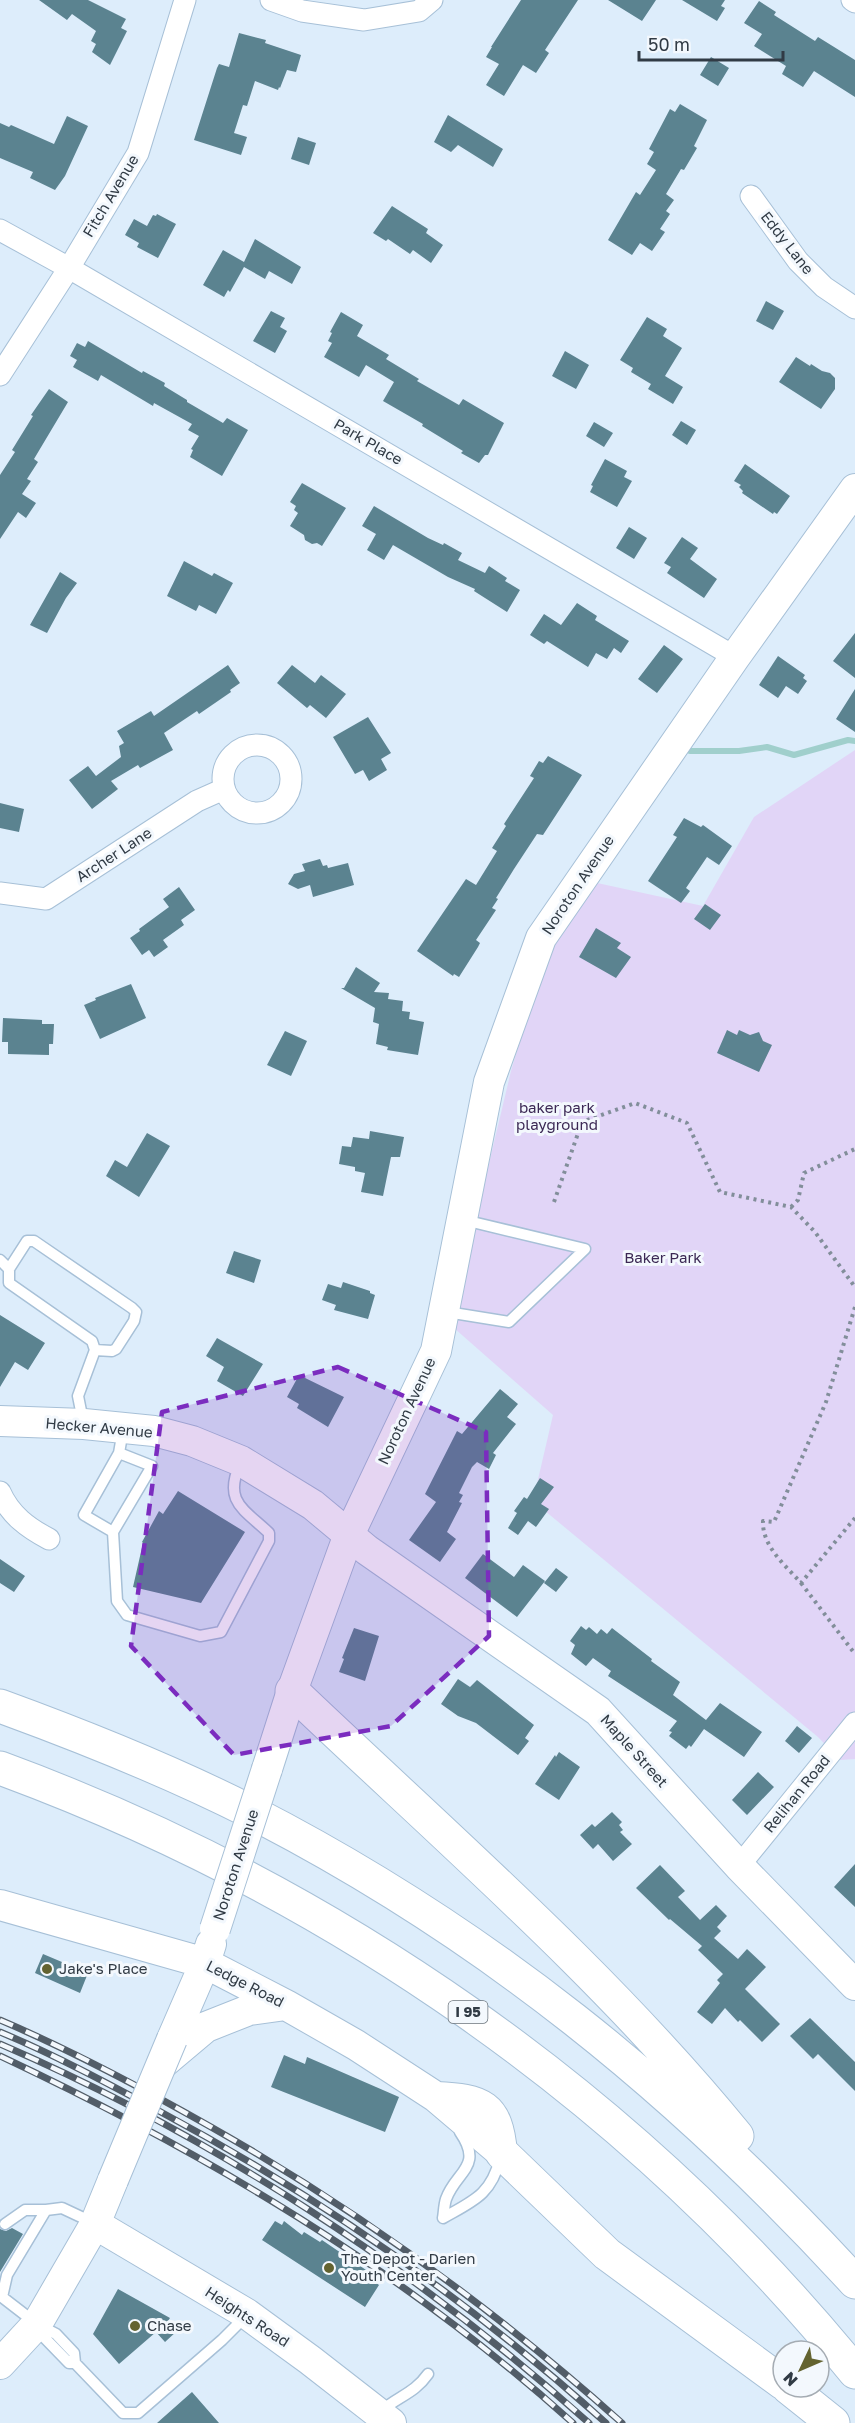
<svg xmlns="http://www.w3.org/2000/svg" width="855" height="2423" viewBox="0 0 855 2423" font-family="'Golos Text',sans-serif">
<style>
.green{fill:#e1d5f7}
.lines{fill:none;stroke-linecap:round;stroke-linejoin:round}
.stream{stroke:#a0cfcc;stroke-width:6}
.building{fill:#5b8390}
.lane-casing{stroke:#a7c0d7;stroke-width:13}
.street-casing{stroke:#a7c0d7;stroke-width:23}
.secondary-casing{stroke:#a7c0d7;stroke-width:32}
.highway-casing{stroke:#a7c0d7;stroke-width:35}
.path{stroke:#828e9a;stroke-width:4;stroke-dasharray:3 4.5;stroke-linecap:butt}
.lane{stroke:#fff;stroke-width:10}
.street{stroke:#fff;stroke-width:21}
.secondary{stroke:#fff;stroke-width:30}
.highway{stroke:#fff;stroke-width:33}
.rail-casing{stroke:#525d68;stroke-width:7}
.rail{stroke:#f3f8fd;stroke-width:4.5;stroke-dasharray:14;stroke-linecap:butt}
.secondary-bridge-casing{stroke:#a7c0d7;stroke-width:32;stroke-linecap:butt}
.secondary-bridge{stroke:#fff;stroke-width:30}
.marked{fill:#7b2cbf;fill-opacity:0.2;stroke:#7b2cbf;stroke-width:4.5;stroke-dasharray:12 8;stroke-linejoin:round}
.poi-dot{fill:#636330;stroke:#f3f8fd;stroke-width:2}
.labels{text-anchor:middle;stroke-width:6;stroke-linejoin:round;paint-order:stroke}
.shield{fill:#f3f8fd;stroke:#6b747c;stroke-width:1.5}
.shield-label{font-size:14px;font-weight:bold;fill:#313b45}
.street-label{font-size:15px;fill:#313b45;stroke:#f3f8fd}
.park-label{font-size:15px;fill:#3b2854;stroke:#f3f8fd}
.poi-label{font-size:15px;fill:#313b45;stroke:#f3f8fd;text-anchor:start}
</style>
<rect width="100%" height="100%" fill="#ddedfb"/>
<!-- green -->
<path class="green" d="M855,750V1759L840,1760L818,1737L533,1501L553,1415L454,1328L465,1264L511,1071L542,967L588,881L703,906L754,817Z"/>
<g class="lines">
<!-- stream -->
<path class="stream" d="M690,751H739L767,747L794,755L848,740L855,741"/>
</g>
<!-- building -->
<path class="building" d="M39,0H88L126,19L121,28L127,31L110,65L92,52L96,44L91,41L96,31L72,14L67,20Z
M521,0H578L545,50L549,53L536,73L523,65L504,96L486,85L499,64L486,57L492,47H491Z
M608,0H656L642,21Z
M682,0H725L721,6L725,8L717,21Z
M759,1L776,12L774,15L815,41L818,37L855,60V97L814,71L803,87L782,74L786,66L754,46L762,34L744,23Z
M239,33L266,40L265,43L301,55L296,72L287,70L280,88L279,87L278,90L255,81L247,106L243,105L234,133L247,137L241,155L194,140L217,68L219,64L229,67Z
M711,57L729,68L718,86L700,75Z
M680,104L707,120L694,146L697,148L684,170L681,169L666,194L674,200L666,211L670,214L660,229L665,232L652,251L640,243L632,255L608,240L636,192L640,195L656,170L647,164L654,152L649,149L670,109L675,112Z
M448,115L503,149L493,167L458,145L451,152L434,142Z
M67,116L88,126L65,176L55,190L30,178L33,172L0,158V123L9,127L11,125L54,144Z
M298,137L316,143L309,165L291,159Z
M392,206L428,229L426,233L443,245L431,263L413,250L410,254L388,239L386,241L373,233Z
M157,214L176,224L158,258L137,247L139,243L125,235L134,219L147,226L153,215L156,216Z
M255,239L301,267L292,284L269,271L265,279L244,267L230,292L228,290L224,297L203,285L223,250L244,262Z
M766,301L784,311L773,330L756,321Z
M271,311L285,318L280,327L287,331L275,353L253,341Z
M341,312L363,325L357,336L389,355L386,359L419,379L417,381L459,405L463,399L504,423L488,455H485L479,463L461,453L463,451L422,426L423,424L383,401L394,382L366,365L359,377L324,357L332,343L328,341L332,333L330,332Z
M647,317L667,329L663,336L682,348L665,376L683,387L673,404L648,389L651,384L631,372L633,368L620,360Z
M88,341L142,373L143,371L165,383L164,386L187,400V402L223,423L227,418L248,430L222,476L190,457L193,450L191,449L199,436L188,430L192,424L154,403L153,406L101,375L98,381L73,367L77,360L70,356L77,343L85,347Z
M565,351L589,365L576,389L552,376Z
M796,357L810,366L811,364L822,371L830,373L835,378V389L821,409L779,382Z
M49,389L68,402L34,459L38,462L27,479L31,481L22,494L36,503L26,518L18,512L0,539V475L15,452L12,450L33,416L31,415Z
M681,421L696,430L687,445L672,435Z
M594,422L613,433L604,447L586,436Z
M605,459L627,471L624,477L632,481L617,507L590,492L593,486L591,485Z
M745,464L790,496L777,514L774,512L773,514L742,493L743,491L739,487L741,485L734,481Z
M302,483L346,508L322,546L317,543L312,544L305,540L304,535L290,526L298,513L294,510L296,506L290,502Z
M374,506L428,538L443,545L444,543L462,553L458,560L485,573L489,566L507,578L505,581L520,590L507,612L474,591L475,589L448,577L393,545L384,560L367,550L376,534L362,526Z
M629,527L647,538L634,559L616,548Z
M682,537L698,548L690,559L717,579L704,598L667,573L671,567L664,563Z
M184,561L212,576L214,573L233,583L216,614L199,605L196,611L167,596Z
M60,572L77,583L66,598L47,633L30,625Z
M577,603L597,616L595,620L629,641L621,653L614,648L607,659L596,653L588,667L547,641L544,644L530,635L544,614L561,625Z
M855,633V678L833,661Z
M664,645L683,659L657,693L638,679Z
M778,656L805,675L803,678L807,681L798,694L786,686L778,698L759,685Z
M228,665L240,683L230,690L231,692L199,714L197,711L164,733L173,750L140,768L138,765L111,781L118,789L92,809L69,780L88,766L96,776L121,757L119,746L124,743L117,731L151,711L154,716Z
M292,665L315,683L321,675L346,694L326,718L310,705L307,708L277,683Z
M855,689V732L836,719Z
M368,717L391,753L381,759L387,770L369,781L363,770L355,774L333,737Z
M548,756L582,775L543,835L537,834L514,869L496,898L498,899L492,908L496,910L476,940L480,943L478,947L459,977L454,974L453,976L417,951L466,879L476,885L497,851L492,848L506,826L504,824L534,778L530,776L539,761L543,763Z
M0,803L24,809L19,832L0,828Z
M684,818L701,827L703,825L732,846L719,865L707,857L686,888L690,891L681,903L648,881L677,837L673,835Z
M320,859L323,866L327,865L328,868L348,863L354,885L313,897L310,885L298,889L288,884L294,874L305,871L302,864Z
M179,887L195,910L181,920L184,925L163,940L168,947L154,957L149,950L142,955L130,938L140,931L139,929L169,907L163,899Z
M705,904L721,915L710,930L694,919Z
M596,928L621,943L617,948L631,957L616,978L579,957Z
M356,967L380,983L374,992L389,993L388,999L403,1001L402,1011L410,1012L409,1019L424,1022L418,1055L387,1050L388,1047L376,1044L379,1024L373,1022L375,1008L341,988H344Z
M131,984L146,1018L100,1039L84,1005L96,1000L95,998Z
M3,1018L42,1020V1024H54L53,1044H49V1055L8,1054V1042H2Z
M727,1030L737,1035L739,1030L750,1035L759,1032L763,1041L772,1045L759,1072L717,1053Z
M285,1031L307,1041L291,1076L267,1065Z
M370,1131L404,1137L400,1157H391L383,1196L361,1192L365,1173L355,1171V1167L339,1164L342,1146L351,1147L353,1137L369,1139Z
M147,1133L170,1146L139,1197L106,1176L115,1160L127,1167Z
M234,1251L261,1260L254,1283L226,1273Z
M343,1282L370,1291V1293L375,1295L368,1319L334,1310L336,1305L322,1300L328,1284L341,1288Z
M0,1315L45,1343L28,1370L15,1362L0,1387Z
M217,1338L263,1364L243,1396L217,1381L224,1367L206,1356Z
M299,1375L344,1397L328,1427L297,1408L299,1404L287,1397Z
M500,1389L518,1404L507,1417L516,1424L493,1453L496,1455L489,1469L477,1462L472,1467L459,1493L463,1495L459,1502L462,1503L447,1532L456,1539L440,1562L409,1540L436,1502L425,1494L457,1431L462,1434Z
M540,1478L554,1487L541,1504L549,1509L536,1527L528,1521L518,1535L508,1528L517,1513L514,1511L524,1497L527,1499Z
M178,1491L245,1532L201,1603L133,1587L143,1543L142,1542L159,1511L163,1514Z
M483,1554L514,1577L523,1565L545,1581L517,1617L465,1578Z
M0,1559L25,1576L14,1592L0,1583Z
M556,1568L568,1577L556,1592L544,1583Z
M581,1626L586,1630L589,1627L597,1634L601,1629L607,1634L612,1628L652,1659L651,1661L680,1682L673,1695L706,1720L720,1703L762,1732L744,1757L704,1729L691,1747L689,1745L686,1749L669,1736L672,1732L669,1731L677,1721L608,1676L611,1671L593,1658L586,1666L571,1654L575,1645L570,1641Z
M354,1628L379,1636L365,1681L339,1672L344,1659L342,1658Z
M458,1679L470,1687L477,1680L534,1725L525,1738L529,1741L518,1755L476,1723L458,1716L441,1704Z
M797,1726L812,1738L799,1753L785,1741Z
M559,1752L580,1767L559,1800L535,1784L555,1755L556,1757Z
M758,1772L774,1787L747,1815L732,1800Z
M612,1812L622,1822L619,1825L623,1830L620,1832L632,1844L613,1861L598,1844L593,1849L580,1835L592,1824L595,1827Z
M855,1864V1907L834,1887Z
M660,1865L685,1891L678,1897L700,1920L716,1905L727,1916L717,1927L721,1931L714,1938L738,1959L747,1949L766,1967L745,1989L780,2024L762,2042L740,2020L738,2022L725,2008L712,2024L697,2012L720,1983L717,1980L723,1974L698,1950L702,1946L670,1919L669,1920L636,1888Z
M43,1954L88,1973L80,1993L35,1973Z
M810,2018L855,2062V2091L818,2054L813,2059L790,2036Z
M284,2055L305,2064L307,2057L399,2097L385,2132L271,2087Z
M275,2221L282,2225L284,2221L302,2235L304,2232L320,2242L322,2240L366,2270L363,2273L379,2285L365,2307L262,2240Z
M12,2228L23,2234L0,2272V2229L6,2231Z
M118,2289L170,2318L168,2321L177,2331L165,2342L156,2332L119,2364L93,2334Z
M192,2392L219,2423H157Z"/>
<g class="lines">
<defs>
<path id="lane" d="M0,1260L9,1269
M447,1312L509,1322L585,1249L464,1220
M83,1421L78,1396L95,1350L92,1341L9,1283V1269L27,1241H34L132,1308L136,1312L134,1321L116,1349L112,1351L95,1350
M123,1430L119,1453L152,1466L113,1532L117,1601L127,1615L200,1636L221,1632L269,1541V1533C244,1509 223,1502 240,1464
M113,1532L84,1515L119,1453
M460,2132C484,2167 456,2171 446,2199C444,2205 444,2213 443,2218C473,2201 491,2195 500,2159
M5,2224L25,2210H46
M36,2329L69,2363H75L123,2413H138L222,2340L245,2317
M75,2363L74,2353L56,2334L37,2324L2,2297L7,2275L46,2210L62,2208L94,2223
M380,2412C398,2396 414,2394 428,2374"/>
<path id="street" d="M271,0L302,11L364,20L419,11L432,0
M852,0L855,2
M751,196L798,261L824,287L855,308
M0,230L69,268L735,657
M0,375L69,268L138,153L185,0
M223 779a34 34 0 1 1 68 0a34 34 0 1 1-68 0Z
M0,893L46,899L197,801L224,789
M0,1492C10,1515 28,1528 49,1539
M739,1866L855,1723"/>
<path id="secondary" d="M0,1421L84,1424L154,1431L192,1441L241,1461L313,1505L367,1550L598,1711L739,1866L855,1985
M267,1769L292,1691L348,1537L436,1351L489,1082L541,938L735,657L855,489
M0,1905L205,1963L286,2005L356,2045L436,2097L502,2153
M172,2039L205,1963L211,1944
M162,2064L206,2027L249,2010L286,2005
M436,2097C482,2099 498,2104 502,2153
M95,2224L247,2314L310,2360L391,2423
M0,2364L37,2324L95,2224L113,2180"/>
<path id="highway" d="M292,1691C444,1836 604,1973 737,2136
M0,1706C85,1737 170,1771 251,1812C485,1932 678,2089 855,2282
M0,1768C332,1890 631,2097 855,2372
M502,2153L607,2254L783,2383
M788,2387L833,2423"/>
</defs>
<!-- lane casing -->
<use href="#lane" class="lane-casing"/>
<!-- street casing -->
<use href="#street" class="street-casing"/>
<!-- secondary casing -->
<use href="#secondary" class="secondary-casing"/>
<!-- highway casing -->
<use href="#highway" class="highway-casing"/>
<!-- path -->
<path class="path" d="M554,1202L582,1122L635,1103L687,1123L720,1192L791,1207L815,1232L855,1287
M791,1207L798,1200L804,1173L855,1149
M855,1307L826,1402L774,1522L763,1521C762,1546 785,1565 801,1583L855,1518
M801,1583L855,1654"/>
<!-- lane -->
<use href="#lane" class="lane"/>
<!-- street -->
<use href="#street" class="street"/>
<!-- secondary -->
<use href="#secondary" class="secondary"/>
<!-- highway -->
<use href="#highway" class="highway"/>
<defs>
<path id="rail" d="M0,2020C73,2051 142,2088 211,2127C361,2212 493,2308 622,2423
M0,2032C55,2055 107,2083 159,2111C320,2197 470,2301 606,2423
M0,2044C211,2135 418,2270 589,2423
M0,2056C206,2153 403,2270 573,2423"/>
</defs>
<!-- rail casing -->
<use href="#rail" class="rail-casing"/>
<!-- rail -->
<use href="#rail" class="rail"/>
<defs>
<path id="secondary-bridge" d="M215,1929L267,1769
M113,2180L172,2039"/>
</defs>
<!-- secondary-bridge casing -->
<use href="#secondary-bridge" class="secondary-bridge-casing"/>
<!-- secondary-bridge -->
<use href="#secondary-bridge" class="secondary-bridge"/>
</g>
<!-- marked area -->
<path class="marked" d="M338,1367L486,1432L489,1636L391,1726L234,1755L131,1646L162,1412Z"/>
<!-- markers -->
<g class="poi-dot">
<circle cx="47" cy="1969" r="6"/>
<circle cx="329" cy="2268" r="6"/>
<circle cx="135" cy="2326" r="6"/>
</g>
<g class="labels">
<!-- shield labels -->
<rect class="shield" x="448.5" y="2001" width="39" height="22" rx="4.5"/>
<g class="shield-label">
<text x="468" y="2017">I 95</text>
</g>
<!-- street labels -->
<g class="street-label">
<text transform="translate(111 196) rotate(-59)" y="5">Fitch Avenue</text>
<text transform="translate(787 243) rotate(52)" y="5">Eddy Lane</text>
<text transform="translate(368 442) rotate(30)" y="5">Park Place</text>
<text transform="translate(114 855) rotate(-33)" y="5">Archer Lane</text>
<text transform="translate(578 885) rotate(-56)" y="5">Noroton Avenue</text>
<text transform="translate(407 1411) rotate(-65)" y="5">Noroton Avenue</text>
<text transform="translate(99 1428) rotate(5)" y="5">Hecker Avenue</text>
<text transform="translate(634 1751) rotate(48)" y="5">Maple Street</text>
<text transform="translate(797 1794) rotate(-51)" y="5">Relihan Road</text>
<text transform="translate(236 1865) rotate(-72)" y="5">Noroton Avenue</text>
<text transform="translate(245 1984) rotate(27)" y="5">Ledge Road</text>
<text transform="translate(247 2317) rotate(33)" y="5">Heights Road</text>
</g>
<!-- park labels -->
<g class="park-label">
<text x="557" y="1113">baker park<tspan x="557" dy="17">playground</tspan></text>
<text x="663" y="1263">Baker Park</text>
</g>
<!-- poi labels -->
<g class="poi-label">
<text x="59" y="1974">Jake's Place</text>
<text x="341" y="2264">The Depot - Darien<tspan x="341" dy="17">Youth Center</tspan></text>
<text x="147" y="2331">Chase</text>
</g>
</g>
<!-- north arrow -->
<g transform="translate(801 2369) rotate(226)"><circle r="28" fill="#f3f8fd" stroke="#a5acb3" stroke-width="1.5"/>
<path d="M0-4.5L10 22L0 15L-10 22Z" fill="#636330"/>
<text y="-9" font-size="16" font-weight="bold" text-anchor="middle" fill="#313b45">N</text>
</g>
<!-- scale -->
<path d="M639 51v9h144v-9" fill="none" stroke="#313b45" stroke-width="3"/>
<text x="648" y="51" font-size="18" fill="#313b45" stroke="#f3f8fd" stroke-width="4.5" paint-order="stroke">50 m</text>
</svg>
